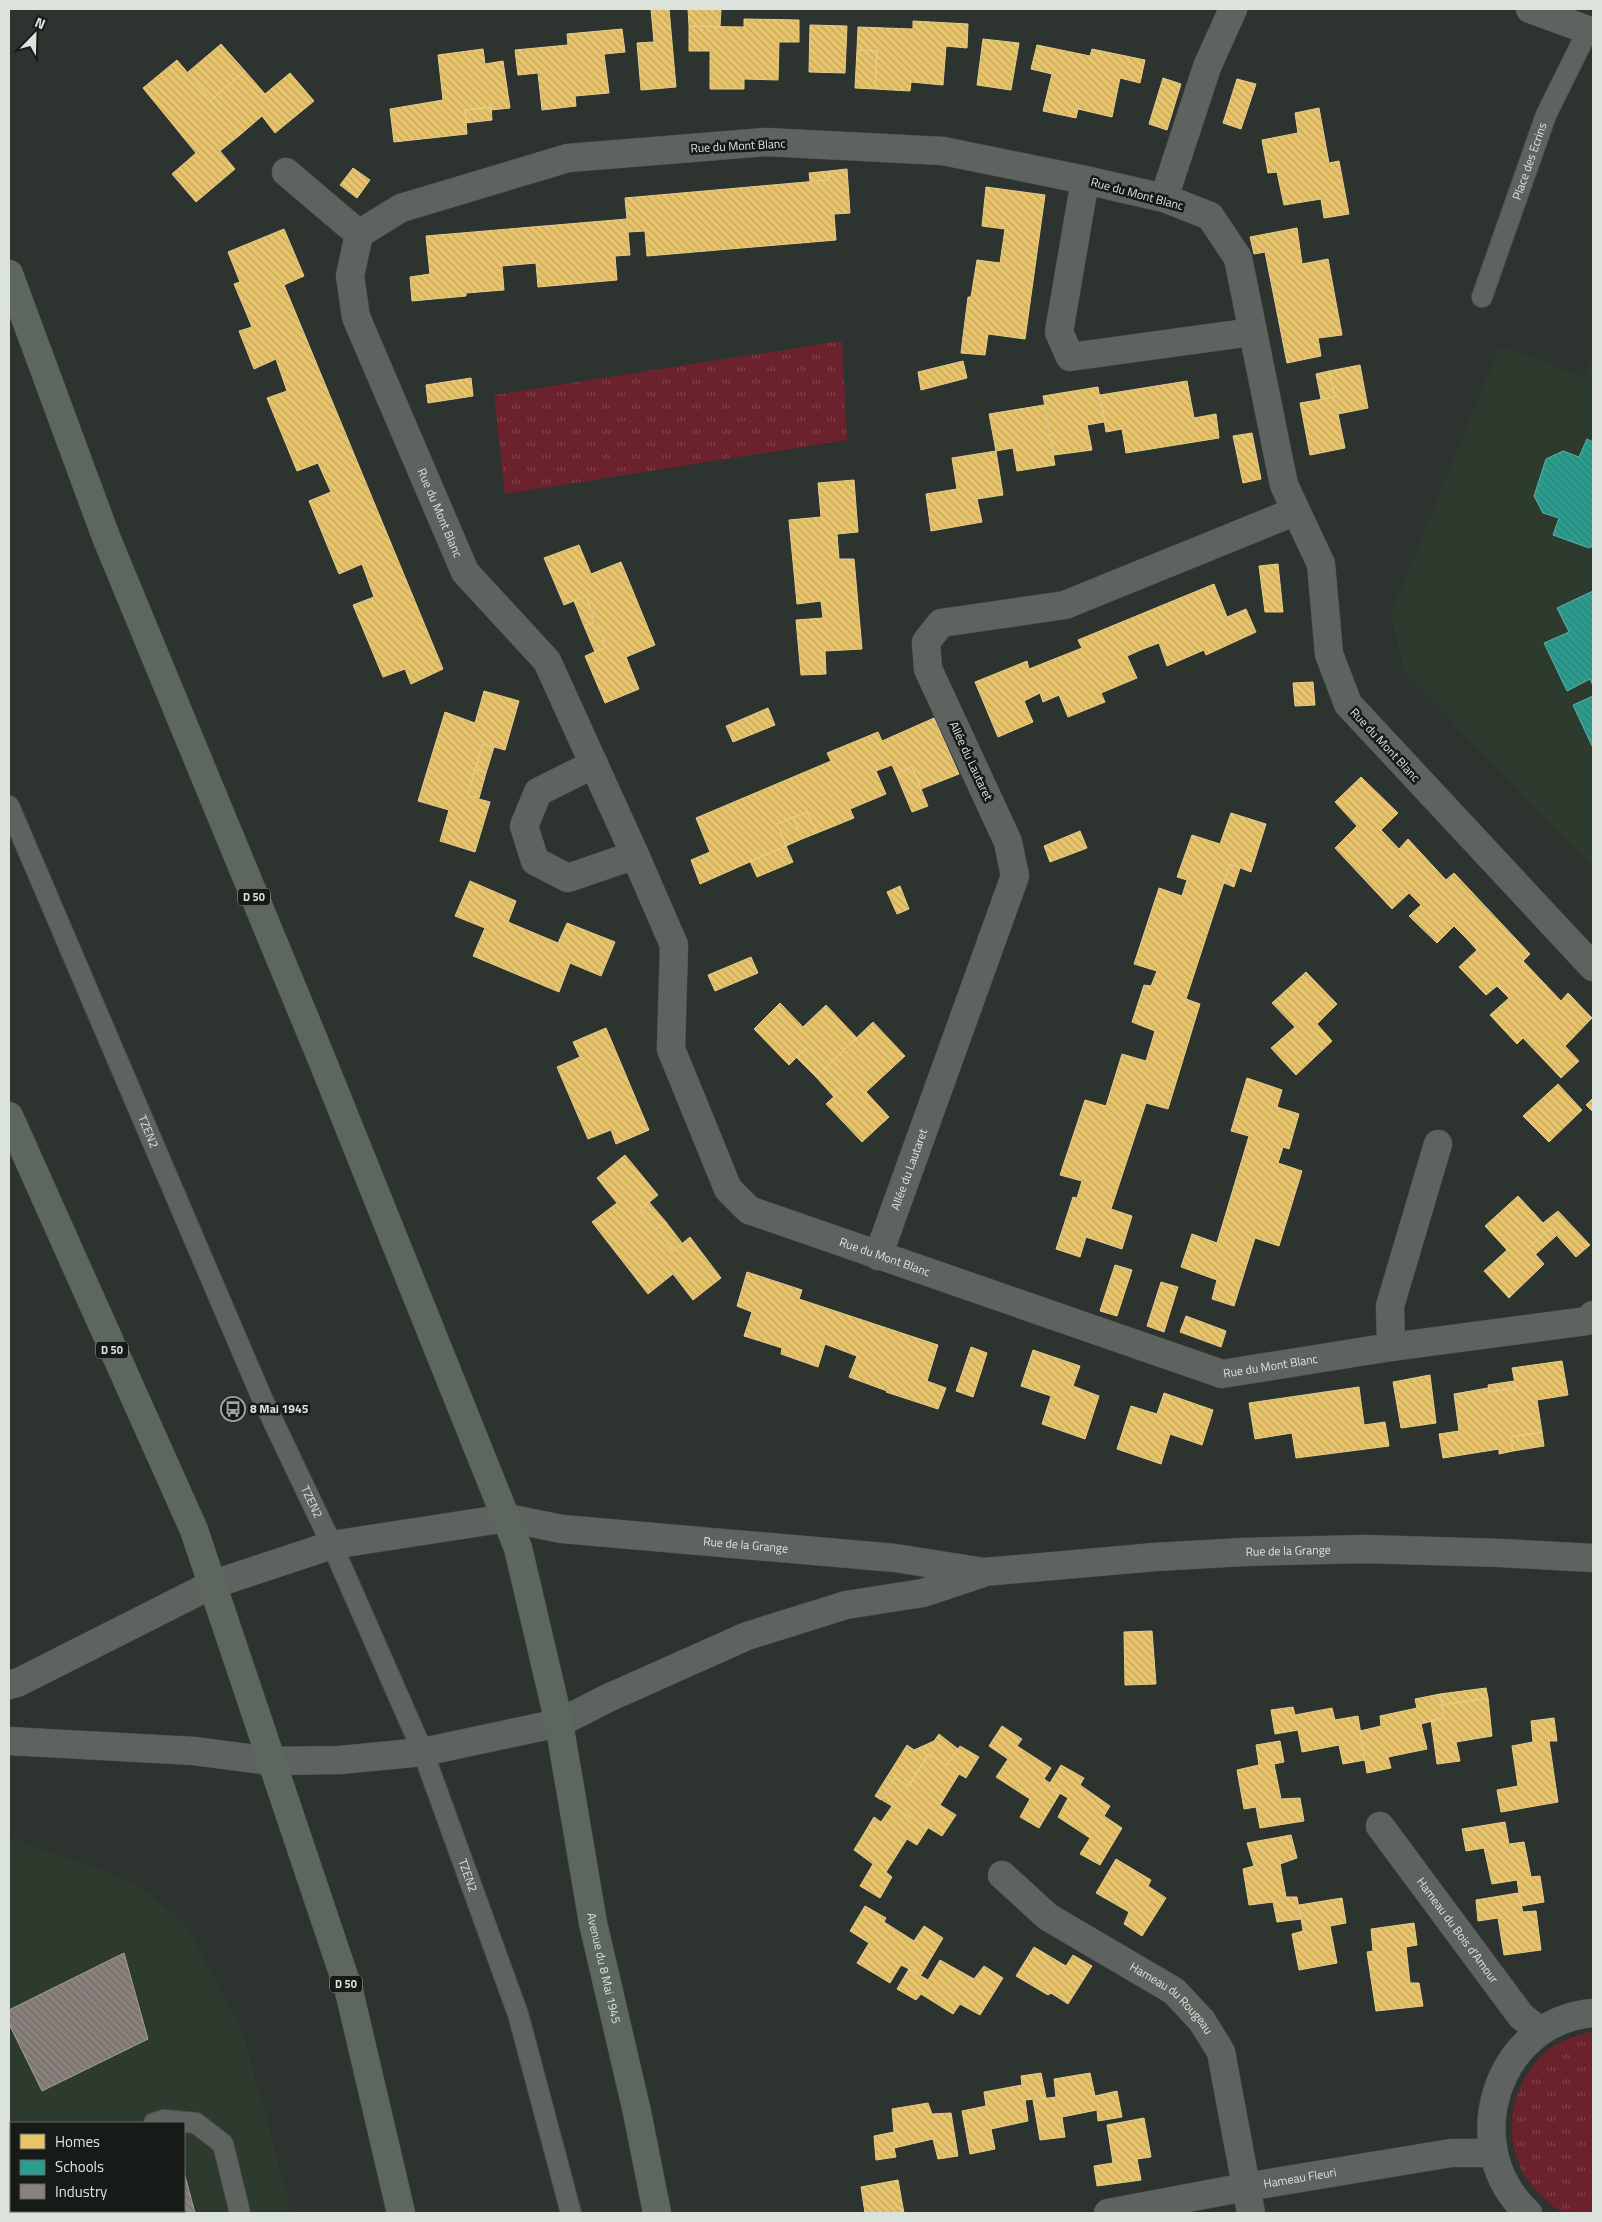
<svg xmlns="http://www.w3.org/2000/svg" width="1602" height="2222" viewBox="0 0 1602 2222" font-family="'Titillium Web',sans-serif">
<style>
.built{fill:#2c3b2e;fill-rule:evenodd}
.grass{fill:url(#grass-tufts)}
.homes{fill:url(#homes-back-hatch);stroke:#e5cd8c}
.schools{fill:url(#schools-back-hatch);stroke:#5fb2a6}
.industry{fill:url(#industry-back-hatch);stroke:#a39e99}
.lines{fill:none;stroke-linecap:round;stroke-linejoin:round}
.lane-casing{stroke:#494f4a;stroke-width:22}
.street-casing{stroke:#494f4a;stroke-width:29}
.secondary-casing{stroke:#494f4a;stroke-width:29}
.primary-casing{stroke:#494f4a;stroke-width:29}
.lane{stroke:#5f635f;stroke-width:20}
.street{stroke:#5f635f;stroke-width:28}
.secondary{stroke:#5f635f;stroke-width:28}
.primary{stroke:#5c675e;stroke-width:28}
.labels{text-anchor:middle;stroke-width:5;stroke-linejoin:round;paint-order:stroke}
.shield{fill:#161b17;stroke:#a1a7a2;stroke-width:1}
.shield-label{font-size:11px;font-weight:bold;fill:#dce3dd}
.street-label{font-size:12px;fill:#dce3dd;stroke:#161b17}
.poi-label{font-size:12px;font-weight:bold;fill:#dce3dd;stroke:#161b17;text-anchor:start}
</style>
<defs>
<pattern id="grass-tufts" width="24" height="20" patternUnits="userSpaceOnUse" patternTransform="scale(1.25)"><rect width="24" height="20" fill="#6b222d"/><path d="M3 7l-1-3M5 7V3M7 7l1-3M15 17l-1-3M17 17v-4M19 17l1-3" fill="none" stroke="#80424b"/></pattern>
<pattern id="homes-back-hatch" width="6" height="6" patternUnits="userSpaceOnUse" patternTransform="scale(1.25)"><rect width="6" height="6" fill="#e9c46a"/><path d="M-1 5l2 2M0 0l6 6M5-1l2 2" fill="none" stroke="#bfa460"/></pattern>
<pattern id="schools-back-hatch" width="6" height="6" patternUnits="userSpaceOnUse" patternTransform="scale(1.25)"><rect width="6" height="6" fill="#2a9d8f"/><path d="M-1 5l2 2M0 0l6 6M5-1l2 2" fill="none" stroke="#318278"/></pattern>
<pattern id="industry-back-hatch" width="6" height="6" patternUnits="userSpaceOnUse" patternTransform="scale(1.25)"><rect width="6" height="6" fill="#8a817c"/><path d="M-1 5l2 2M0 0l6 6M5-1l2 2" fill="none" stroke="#716c68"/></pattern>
</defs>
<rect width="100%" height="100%" fill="#2d332e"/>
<!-- built -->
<path class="built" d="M1499,347L1584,376L1593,352V868L1404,672L1391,614Z
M9,1837L133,1882L185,1923L242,2030L292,2213H9ZM11,2123H184V2211H11Z"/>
<!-- grass -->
<path class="grass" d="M842,341L847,440L505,494L494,395Z
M1593,2031V2213C1585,2213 1574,2215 1566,2213C1555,2210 1544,2198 1536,2190C1497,2150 1507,2080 1551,2048C1563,2039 1578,2035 1593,2031Z"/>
<!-- homes -->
<path class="homes" d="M651,9H669L676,87L641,90L637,43L654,42Z
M688,9H721L720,27L689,26Z
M744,19L799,20V42H779L778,80L744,79V89H710V51H689V26L744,27Z
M913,21L968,24L967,48L946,46L943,85L911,82L910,91L875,89L877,51L857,50L858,27L913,29Z
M810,25L847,26L845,73L809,72Z
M622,29L625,52L604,54L609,93L575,96L576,106L542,110L538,73L518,75L515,50L568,45L567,34Z
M983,39L1019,43L1011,90L977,85Z
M221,44L245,71L211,100L188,72Z
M1037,45L1090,56L1092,49L1145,60L1140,83L1120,78L1112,117L1078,109L1076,118L1043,111L1052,74L1031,69Z
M483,49L485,64L503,61L510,108L491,110V107L465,110L467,134L394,142L390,109L443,100L438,55Z
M857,50L877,51L875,89L855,88Z
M177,60L240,135L220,151L235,169L196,202L172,174L196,153L143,88Z
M245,71L265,94L290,73L314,101L275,133L262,116L240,135L211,100Z
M1163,78L1181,84L1167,130L1149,124Z
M1237,79L1256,84L1241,129L1223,123Z
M491,107L492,120L466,123L465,110Z
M1319,108L1329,163L1339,161L1349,214L1324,218L1321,199L1284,205L1277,172L1268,173L1262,140L1298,133L1295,113Z
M353,168L370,180L357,198L340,185Z
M847,169L850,213L834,214L836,240L647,256L645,231L628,232L630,255L615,256L617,280L538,287L536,263L502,266L504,290L466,293V296L412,301L410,277L430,274L426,236L627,219L625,198L829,180V171Z
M829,171V180L810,181L809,173Z
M986,187L1045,195L1025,339L988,334L985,355L961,353L968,297H971L977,260L1000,263L1005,229L982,226Z
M1297,228L1302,264L1328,259L1342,335L1318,338L1321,356L1287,363L1265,252L1254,254L1250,237Z
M284,229L304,276L284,285L443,669L411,684L405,669L383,677L353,605L374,597L362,564L339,574L309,501L331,492L318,463L297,471L267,398L287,391L276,359L254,369L239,331L252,327L234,284L240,282L228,252Z
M963,361L967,378L921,390L918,372Z
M1360,365L1368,408L1338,414L1345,448L1310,455L1300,403L1335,397L1329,371Z
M1329,371L1335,397L1321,399L1316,374Z
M471,378L473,396L428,403L426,385Z
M1187,381L1194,418L1216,414L1219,438L1126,453L1122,429L1106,432L1100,395Z
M1098,387L1104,422L1087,425L1092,450L1054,455L1043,396Z
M1044,405L1055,465L1017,471L1013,448L996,451L989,414Z
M1252,433L1261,479L1243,483L1233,436Z
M996,451L1003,495L977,499L982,522L931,531L926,494L957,489L952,458Z
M854,480L858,532L837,534L839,559H854L862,649L825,651L826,674L801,675L796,620L823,618L821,601L797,604L789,520L821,517L818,483Z
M579,545L591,574L621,562L655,645L626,657L639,689L605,703L585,656L606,647L586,596L564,605L544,558Z
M1278,564L1283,612H1265L1259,566Z
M1214,584L1227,617L1246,609L1256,632L1206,655L1204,650L1167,666L1159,643L1143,649L1127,656L1137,678L1101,693L1105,702L1068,717L1059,695L1043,702L1040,693L1024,701L1033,722L998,737L975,682L1027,661L1029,669L1082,648L1078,640Z
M586,596L595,622L584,626L574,601Z
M595,622L606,647L595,652L584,626Z
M1313,682L1315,705L1295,706L1293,683Z
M484,691L519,701L505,750L483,744L475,769L468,796L490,802L475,852L440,841L449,810L418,801L445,712L475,723Z
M768,708L775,725L733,742L726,726Z
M934,718L959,774L921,789L912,767L896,774L892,765L876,771L886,794L850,809L854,818L817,833L807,812L777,824L786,846L700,884L691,860L710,852L696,818L831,761L827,753L878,732L882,741Z
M483,744L494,747L486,773L475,769Z
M912,767L928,806L912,812L896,774Z
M475,769L486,773L479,798L468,796Z
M1361,777L1398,813L1381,830L1399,849L1408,839L1446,880L1454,873L1530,954L1523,961L1561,1001L1568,993L1592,1018L1565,1046L1579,1061L1561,1078L1523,1038L1517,1044L1490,1015L1509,998L1497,986L1486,995L1459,967L1477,950L1466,938L1454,926L1437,943L1409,916L1421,905L1409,893L1392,909L1335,848L1357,826L1335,802Z
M807,812L817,833L802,839L793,817Z
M1231,813L1266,824L1251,872L1230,864L1186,999L1200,1004L1168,1109L1146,1103L1111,1209L1132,1216L1122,1249L1086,1237L1080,1257L1056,1249L1073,1197L1077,1198L1082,1181L1060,1175L1085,1100L1106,1106L1122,1054L1146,1061L1155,1031L1132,1022L1144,985L1151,986L1157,971L1134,964L1159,888L1182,896L1187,880L1177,877L1192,835L1220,844Z
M793,817L802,839L786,846L777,824Z
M1080,831L1087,848L1050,862L1044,846Z
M786,846L793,862L757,877L750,861Z
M1230,864L1240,868L1234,887L1224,883Z
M470,881L516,901L508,922L558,943L567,923L615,942L601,976L570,963L559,992L473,956L485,928L455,916Z
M900,886L909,909L897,914L887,892Z
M751,957L758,973L715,991L708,975Z
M1306,972L1337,1004L1317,1024L1332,1041L1296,1075L1271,1048L1295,1027L1272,1003Z
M780,1003L803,1027L826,1005L857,1038L825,1068L806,1048L789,1065L754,1029Z
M873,1022L905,1056L866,1092L889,1117L862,1142L826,1104L843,1088L825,1068Z
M606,1028L649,1130L616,1144L611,1130L588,1139L557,1067L580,1057L573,1042Z
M806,1048L825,1068L816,1077L796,1057Z
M825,1068L843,1088L834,1097L816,1077Z
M1247,1078L1282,1090L1277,1107L1299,1114L1289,1149L1283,1147L1278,1163L1302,1171L1279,1246L1255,1238L1234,1306L1212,1299L1217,1280L1181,1267L1192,1234L1217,1243L1249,1136L1231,1131Z
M1558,1084L1582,1110L1549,1142L1523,1116Z
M1593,1098V1112L1586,1105Z
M625,1155L658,1195L640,1210L673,1251L690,1237L721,1278L693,1300L673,1274L648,1294L592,1222L617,1203L597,1178Z
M1518,1196L1543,1223L1558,1211L1590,1245L1576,1257L1550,1228L1529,1247L1544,1264L1509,1298L1484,1271L1507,1250L1485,1226Z
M649,1202L666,1222L656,1229L640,1210Z
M666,1222L682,1243L673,1251L656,1229Z
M1550,1228L1556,1236L1536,1254L1529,1247Z
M1115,1265L1132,1270L1117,1316L1100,1311Z
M747,1272L802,1290L799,1299L938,1345L927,1381L946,1388L938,1409L886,1392L887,1391L849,1377L857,1356L825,1344L818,1367L781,1354L782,1348L744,1336L752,1312L737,1306Z
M1161,1282L1178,1287L1164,1332L1147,1326Z
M1186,1316L1226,1331L1221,1347L1180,1332Z
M971,1347L987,1353L973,1397L956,1391Z
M1033,1350L1080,1366L1073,1386L1099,1396L1085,1439L1042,1424L1051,1396L1021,1386Z
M1562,1361L1568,1395L1537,1400L1542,1432L1511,1437L1513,1451L1499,1454V1449L1443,1458L1439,1434L1459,1431L1454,1394L1488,1388L1489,1392L1516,1388L1512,1368Z
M1430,1375L1436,1423L1401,1428L1393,1382Z
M1514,1381L1516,1388L1489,1392L1488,1385Z
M1359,1387L1364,1425L1385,1422L1389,1446L1296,1458L1292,1433L1255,1439L1249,1403Z
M1164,1393L1213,1410L1202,1445L1170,1434L1161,1464L1117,1449L1131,1406L1157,1414Z
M1542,1432L1544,1446L1513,1451L1511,1437Z
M1152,1631L1156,1684L1125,1685L1124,1632Z
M1486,1688L1488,1698L1442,1705L1440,1694Z
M1440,1694L1444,1718L1421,1724L1427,1749L1388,1757L1391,1768L1367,1773L1360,1731L1381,1726L1380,1716L1417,1708L1415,1699Z
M1488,1698L1492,1736L1456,1742L1460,1761L1437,1764L1431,1720L1444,1718L1442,1705Z
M1293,1707L1295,1715L1332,1708L1335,1720L1358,1716L1365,1760L1343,1764L1339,1745L1302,1752L1298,1730L1275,1734L1271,1710Z
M1554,1718L1557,1741H1549L1558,1802L1501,1812L1497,1790L1518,1786L1512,1746L1533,1742L1531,1721Z
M1002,1726L1022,1739L1017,1746L1051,1768L1044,1779L1050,1783L1048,1786L1060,1793L1039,1828L1020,1817L1030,1799L996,1777L1008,1759L989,1746Z
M939,1734L958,1749L947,1765L928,1754L909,1786L895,1778L881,1800L875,1796L907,1745L914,1750L934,1741Z
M1280,1741L1284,1762L1274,1764L1281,1799L1300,1798L1304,1821L1260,1828L1256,1807L1244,1809L1237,1770L1259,1765L1256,1745Z
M960,1746L979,1757L966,1778L959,1774L940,1805L956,1815L942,1836L882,1800L895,1778L909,1786L928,1754L947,1765Z
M1061,1765L1084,1778L1080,1785L1110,1806L1104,1816L1122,1828L1100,1865L1080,1854L1090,1838L1058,1817L1068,1798L1048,1786Z
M892,1806L928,1828L917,1845L907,1839L886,1872L892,1877L880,1898L860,1886L873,1864L854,1850L874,1817L881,1822Z
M1505,1822L1509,1844L1524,1842L1531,1877L1540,1876L1544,1902L1521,1906L1517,1880L1492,1884L1484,1848L1466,1851L1462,1829Z
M1291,1835L1297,1858L1280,1864L1286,1897H1297L1301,1919L1277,1922L1273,1902L1249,1905L1243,1869L1254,1866L1247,1843Z
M1116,1859L1151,1880L1148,1886L1166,1898L1142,1936L1124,1924L1129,1912L1096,1893Z
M1518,1893L1523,1912L1536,1911L1541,1950L1504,1955L1498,1918L1478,1921L1476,1900Z
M1342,1898L1346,1923L1330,1926L1337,1963L1299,1970L1292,1934L1303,1931L1299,1905Z
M865,1906L886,1918L884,1922L914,1941L924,1926L943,1938L921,1975L901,1965L890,1983L857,1963L869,1943L850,1931Z
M1414,1923L1417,1945L1406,1947L1410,1983H1419L1423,2006L1376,2011L1367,1952L1373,1951L1371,1929Z
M1034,1947L1066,1966L1073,1955L1092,1966L1068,2004L1051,1993L1048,1995L1016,1976Z
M940,1960L974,1979L984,1966L1003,1978L980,2015L960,2004L953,2014L921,1994L916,2000L897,1989L909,1969L928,1980Z
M1041,2073L1046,2098L1025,2100L1028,2121L991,2129L995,2149L970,2154L962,2111L986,2106L984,2092L1022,2085L1021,2076Z
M1090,2073L1095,2096L1117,2091L1122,2117L1098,2121L1097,2110L1062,2117L1065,2137L1040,2140L1033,2100L1056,2097L1054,2079Z
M928,2103L932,2114L951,2113L958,2156L938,2159L933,2139L894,2148L896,2157L876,2160L874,2136L894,2132L892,2109Z
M1144,2118L1151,2157L1137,2159L1141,2180L1097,2186L1094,2166L1113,2163L1107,2125Z
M898,2180L904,2213H865L861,2187Z"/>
<!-- schools -->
<path class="schools" d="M1587,439L1593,442V546L1589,548L1553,535L1559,518L1543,513L1534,496L1546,459L1563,451L1579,457Z
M1593,591V686L1590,679L1567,691L1544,643L1569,632L1557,608Z
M1593,696V748L1573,705Z"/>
<!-- industry -->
<path class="industry" d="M124,1953L148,2039L42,2091L9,2024V2010Z
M184,2172L195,2213H86V2211H184Z"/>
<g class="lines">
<defs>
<g id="lane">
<path id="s1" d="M1482,297L1546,115L1588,30"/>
<path id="s2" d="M9,806L262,1398L332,1545L423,1752L518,2014L571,2213"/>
<path d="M154,2123L164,2120L196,2123L223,2144L240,2213"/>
</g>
<g id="street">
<path d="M1530,9L1593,32"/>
<path d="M286,172L359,234"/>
<path d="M1085,180L1059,332L1070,357L1252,332"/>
<path d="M1164,198L1207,67L1233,9"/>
<path d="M594,764L538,792L524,826L535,861L568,878L635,855"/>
<path id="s3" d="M1593,967L1348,704L1329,654L1321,564L1284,485L1238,258L1210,216L1164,198L1085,180L943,151L766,142L568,158L401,208L359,234L350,276L356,317L465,572L547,661L635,855L674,945L671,1049L728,1189L749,1210L1222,1374L1391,1347L1587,1321L1593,1315"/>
<path id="s4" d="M878,1256L1015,876L1008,842L928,669L926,642L941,623L1065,605L1296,511"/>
<path d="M1391,1347L1390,1306L1438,1144"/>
<path d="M9,1685L19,1682L211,1585"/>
<path d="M9,1741L194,1751L270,1761L340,1760L423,1752L559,1723"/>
<path id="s5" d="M1380,1826L1521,2016L1540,2031"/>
<path id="s6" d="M1002,1875L1048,1917L1174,1991L1202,2021L1221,2052L1251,2213"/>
<path d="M9,2152L11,2156"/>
<path d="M25,2211V2213"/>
<path id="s7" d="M1108,2213L1246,2187L1451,2153H1492"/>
<path d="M1528,2213C1457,2148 1495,2021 1593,2013"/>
</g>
<g id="secondary">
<path id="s8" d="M211,1585L332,1545L507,1518L562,1529L895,1558L984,1572L1155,1557L1244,1552L1365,1549L1501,1553L1593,1558"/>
<path d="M559,1723L608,1698L747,1636L846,1605L923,1593L980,1574"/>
</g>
<g id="primary">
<path id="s9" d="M9,274L106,537L320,1055L518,1548L559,1723L593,1923L637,2112L657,2213"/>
<path d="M9,1116L194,1530L349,1991L401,2213"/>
</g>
</defs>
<!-- lane casing -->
<use href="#lane" class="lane-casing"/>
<!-- street casing -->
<use href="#street" class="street-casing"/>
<!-- secondary casing -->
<use href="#secondary" class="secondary-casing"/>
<!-- primary casing -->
<use href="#primary" class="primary-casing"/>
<!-- lane -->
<use href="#lane" class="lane"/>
<!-- street -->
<use href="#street" class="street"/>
<!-- secondary -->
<use href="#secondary" class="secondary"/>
<!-- primary -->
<use href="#primary" class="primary"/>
</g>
<!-- icons -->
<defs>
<symbol id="bus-ring" viewBox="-11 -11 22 22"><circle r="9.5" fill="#161b17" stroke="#9fa5a0" stroke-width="1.5"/><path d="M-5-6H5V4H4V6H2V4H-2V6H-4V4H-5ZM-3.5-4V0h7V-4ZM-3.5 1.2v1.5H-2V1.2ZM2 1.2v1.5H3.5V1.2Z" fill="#9fa5a0"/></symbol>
</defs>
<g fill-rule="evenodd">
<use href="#bus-ring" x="219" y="1395" width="28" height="28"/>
</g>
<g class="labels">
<!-- shield labels -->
<g class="shield">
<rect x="238" y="888.5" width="32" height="17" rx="4"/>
<rect x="96" y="1341.5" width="32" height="17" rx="4"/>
<rect x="330" y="1975.5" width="32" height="17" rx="4"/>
</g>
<g class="shield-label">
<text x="254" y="901">D 50</text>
<text x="112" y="1354">D 50</text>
<text x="346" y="1988">D 50</text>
</g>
<!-- street labels -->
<g class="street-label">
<text transform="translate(738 146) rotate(-3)" y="4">Rue du Mont Blanc</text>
<text dy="4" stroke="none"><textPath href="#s1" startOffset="144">Place des Ecrins</textPath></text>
<text transform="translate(1137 194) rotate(15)" y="4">Rue du Mont Blanc</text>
<text dy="4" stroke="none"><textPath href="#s3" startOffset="2045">Rue du Mont Blanc</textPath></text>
<text transform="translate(1385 745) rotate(47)" y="4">Rue du Mont Blanc</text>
<text transform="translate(971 761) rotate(65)" y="4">Allée du Lautaret</text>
<text dy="4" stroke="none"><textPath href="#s2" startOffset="354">TZEN2</textPath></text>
<text dy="4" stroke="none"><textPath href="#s4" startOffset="92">Allée du Lautaret</textPath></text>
<text dy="4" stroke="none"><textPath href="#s3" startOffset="2970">Rue du Mont Blanc</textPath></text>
<text dy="4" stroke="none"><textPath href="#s3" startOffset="3376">Rue du Mont Blanc</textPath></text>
<text dy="4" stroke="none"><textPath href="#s2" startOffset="759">TZEN2</textPath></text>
<text dy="4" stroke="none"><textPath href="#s8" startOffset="545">Rue de la Grange</textPath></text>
<text dy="4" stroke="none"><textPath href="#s8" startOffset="1090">Rue de la Grange</textPath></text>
<text dy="4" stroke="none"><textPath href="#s2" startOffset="1164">TZEN2</textPath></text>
<text dy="4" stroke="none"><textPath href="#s5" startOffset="130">Hameau du Bois d'Amour</textPath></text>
<text dy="4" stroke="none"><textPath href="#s9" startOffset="1801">Avenue du 8 Mai 1945</textPath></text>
<text dy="4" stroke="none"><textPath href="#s6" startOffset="211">Hameau du Rougeau</textPath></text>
<text dy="4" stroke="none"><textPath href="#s7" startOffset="195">Hameau Fleuri</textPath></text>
</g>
<!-- poi labels -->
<g class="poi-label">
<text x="250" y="1413">8 Mai 1945</text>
</g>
</g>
<!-- border -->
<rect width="1602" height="2222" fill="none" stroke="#dce3dd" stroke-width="20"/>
<!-- legend -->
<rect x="10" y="2122" width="175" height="90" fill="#161b17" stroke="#656b66"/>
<rect x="20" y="2134" width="25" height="15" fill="#e9c46a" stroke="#656b66"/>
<text x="55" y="2147" font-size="15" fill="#dce3dd">Homes</text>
<rect x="20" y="2160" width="25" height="15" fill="#2a9d8f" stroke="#656b66"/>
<text x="55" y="2172" font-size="15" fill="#dce3dd">Schools</text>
<rect x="20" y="2184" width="25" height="15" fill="#8a817c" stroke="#656b66"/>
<text x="55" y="2197" font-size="15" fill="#dce3dd">Industry</text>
<!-- north arrow -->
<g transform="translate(35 35) rotate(23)" stroke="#161b17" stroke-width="4" paint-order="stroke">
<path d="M0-4L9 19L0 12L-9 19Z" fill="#dce3dd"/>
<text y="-8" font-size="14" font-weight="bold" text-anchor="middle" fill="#dce3dd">N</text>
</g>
</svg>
